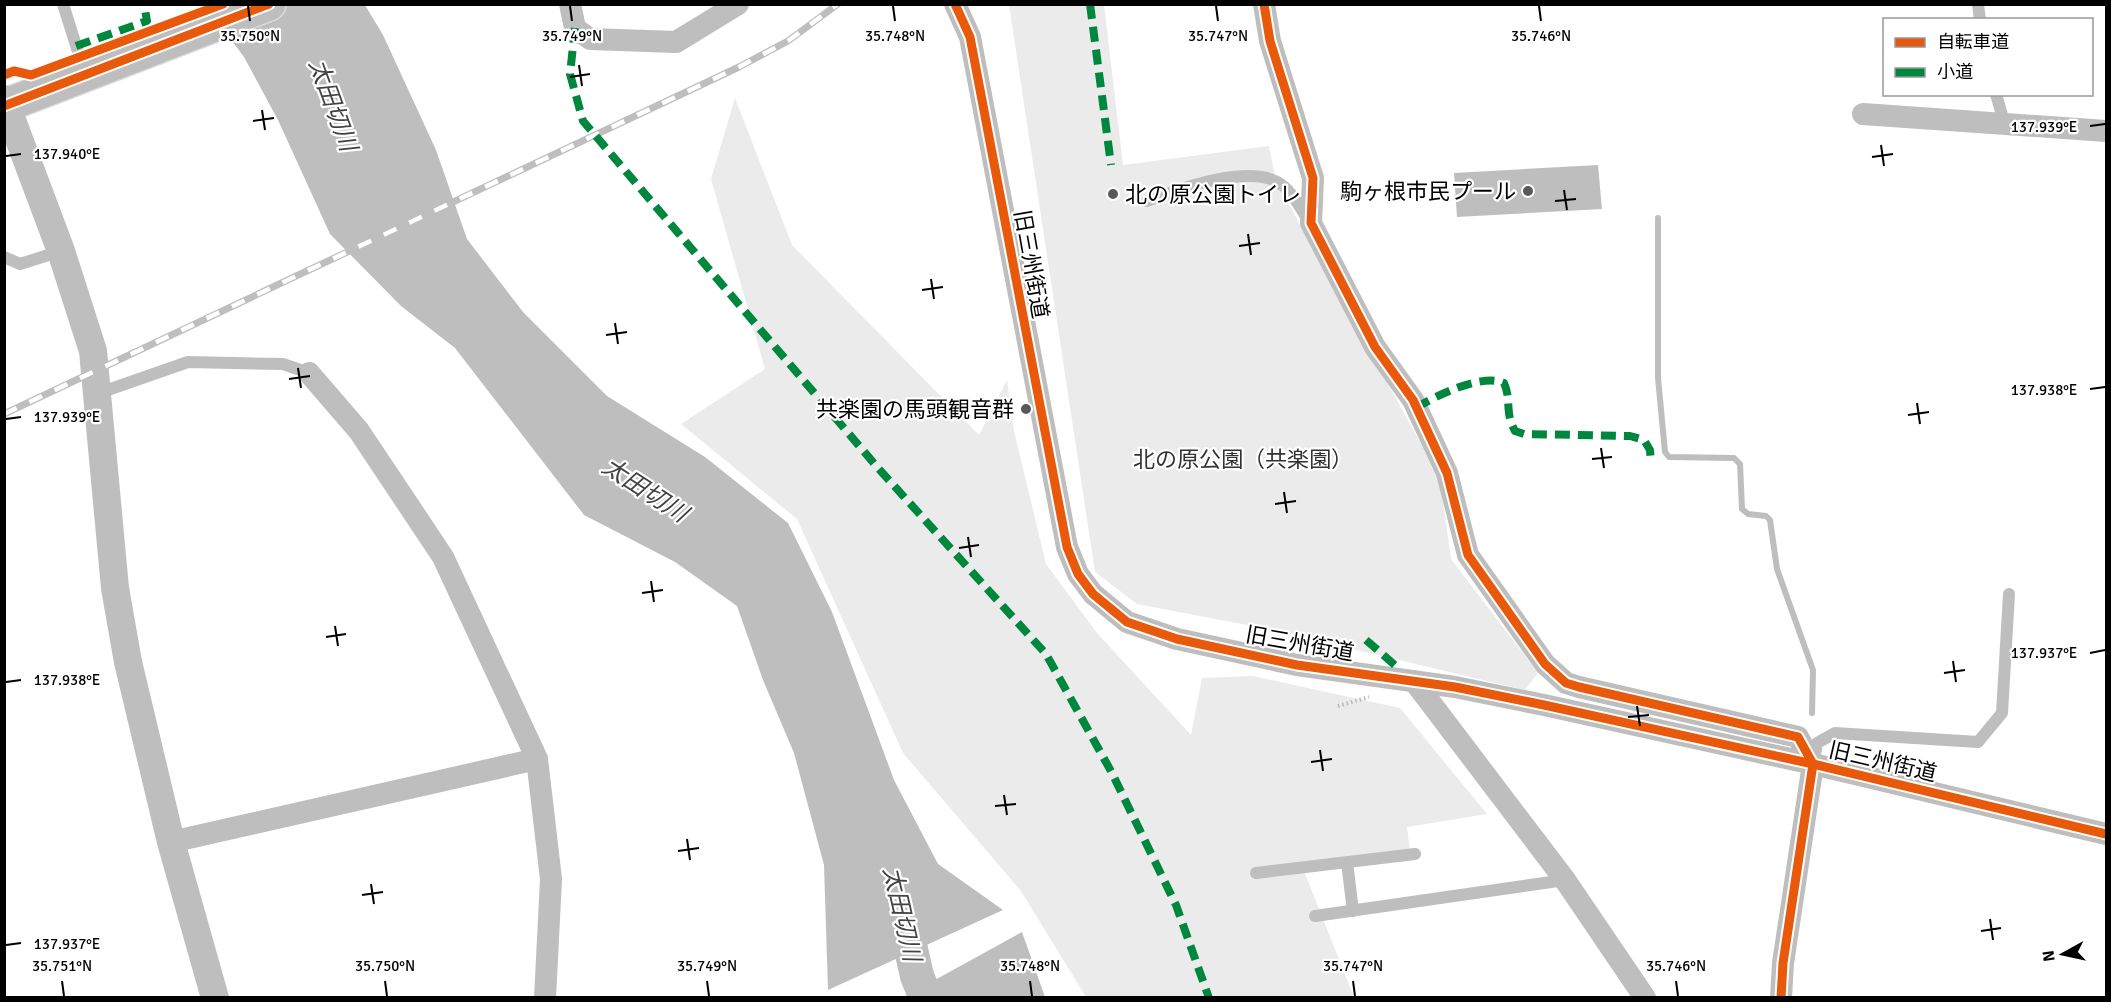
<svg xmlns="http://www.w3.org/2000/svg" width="2111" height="1002" viewBox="0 0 2111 1002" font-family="Signika,'Noto Sans JP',sans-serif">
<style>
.green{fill:#ebebeb}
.water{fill:#bebebe}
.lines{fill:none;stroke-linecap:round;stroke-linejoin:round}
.stream{stroke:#bebebe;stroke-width:6}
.river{stroke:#bebebe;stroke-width:34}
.trunk-casing{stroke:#dbdbdb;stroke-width:36}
.path{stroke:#b9b9b9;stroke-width:4;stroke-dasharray:1.5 3;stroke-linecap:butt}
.service{stroke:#bebebe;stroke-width:12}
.minor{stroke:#bebebe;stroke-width:22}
.tertiary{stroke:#bebebe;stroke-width:28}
.trunk{stroke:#bebebe;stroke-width:33}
.rail-casing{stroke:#bebebe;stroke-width:7}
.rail{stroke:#fff;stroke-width:4.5;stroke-dasharray:14;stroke-linecap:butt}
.quiet{stroke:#00873e;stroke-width:8;stroke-dasharray:15 8;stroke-linecap:butt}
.cycleway-casing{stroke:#fff;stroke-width:13}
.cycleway{stroke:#e8590c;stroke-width:9}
.ticks{fill:none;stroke:#000;stroke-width:2}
.poi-dot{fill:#595959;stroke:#fff;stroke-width:2}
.labels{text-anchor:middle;stroke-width:4.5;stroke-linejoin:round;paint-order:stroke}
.poi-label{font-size:22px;fill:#000;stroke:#fff;text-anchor:end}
.street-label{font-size:22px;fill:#000;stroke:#fff}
.park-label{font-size:22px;fill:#323232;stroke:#fff}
.water-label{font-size:24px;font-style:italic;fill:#434343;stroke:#fff}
.ticks-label{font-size:15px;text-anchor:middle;fill:#000;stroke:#fff;stroke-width:4.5;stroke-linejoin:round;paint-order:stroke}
</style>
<rect width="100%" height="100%" fill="#fff"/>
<!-- green -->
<path class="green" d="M1009,5H1104L1123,165L1269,146L1276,181L1421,444L1441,487L1451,559L1538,673L1525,690L1273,630L1137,604L1095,572Z
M735,98L792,245L979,435L1007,380L1014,431L1046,564L1097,633L1191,735L1202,678L1253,676L1400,708L1487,814L1407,827L1410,851L1302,866L1354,997H1086L1021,891L903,753L797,519L681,424L765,369L711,179Z"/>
<!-- water -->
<path class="water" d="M205,5H365L383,35L436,150L467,239L523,312L607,396L705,457L788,523L832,612L894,780L938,864L1003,910L828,990L824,865L794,753L763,680L737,606L675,562L584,515L455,348L401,306L330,234L278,120L244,57Z
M1598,165L1602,209L1457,217L1454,173Z
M1022,932L1045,997H904Z"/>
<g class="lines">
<!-- stream -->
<path class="stream" d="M1658,218V378L1665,452L1669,457L1734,458L1740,464L1742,509L1748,514L1766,516L1770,520L1777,569L1813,670L1812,713"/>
<!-- river -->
<path class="river" d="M901,905L917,976L926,998"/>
<defs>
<path id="trunk" d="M4,106L269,4"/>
</defs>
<!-- trunk casing -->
<use href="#trunk" class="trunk-casing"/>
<!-- path -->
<path class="path" d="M1338,706L1369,697"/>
<!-- service -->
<path class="service" d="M63,4L85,74
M1978,4L1980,20
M1996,94L2004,122
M1147,201C1179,189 1252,162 1282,185C1293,193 1302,211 1310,223
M4,257L20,264L61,251
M99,393L188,362L283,364L309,373
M1814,760L1817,743L1835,733L1978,742L2002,713L2009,594
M1347,862L1353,911
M1256,873L1415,854
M1315,916L1565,880"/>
<!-- minor -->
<path class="minor" d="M570,4L575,28L590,39L676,42L738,4
M955,4L970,37L1067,547L1078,574L1093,594L1127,622L1177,639L1297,665L1455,687L1544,705L1813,764L2106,834
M1264,4L1270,41L1313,178L1311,223L1375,347L1413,400L1447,473L1468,555L1545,664L1566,683L1579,687L1798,737L1813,764L1783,963L1781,998
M1863,114L2106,131
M309,373L359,431L443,557L537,759L551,879L545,998
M1414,681L1565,880L1645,998
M171,842L537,759"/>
<!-- tertiary -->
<path class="tertiary" d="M4,99L61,251L93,351L115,588L128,662L171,842L215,998"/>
<!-- trunk -->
<use href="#trunk" class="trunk"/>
<defs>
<path id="rail" d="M4,414L739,67L788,41L838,4"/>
</defs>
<!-- rail casing -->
<use href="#rail" class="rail-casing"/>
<!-- rail -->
<use href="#rail" class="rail"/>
<!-- quiet -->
<path class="quiet" d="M1090,4L1111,165
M575,28L570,74L583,121L878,468L1046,654L1112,773L1176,905L1209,998
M76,46L147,21L144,4
M1416,408C1435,396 1482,373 1504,383C1512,401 1504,411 1515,431L1524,434L1630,436L1644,440L1650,450L1651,463
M1366,640L1397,667"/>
<defs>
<path id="cycleway" d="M955,4L970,37L1067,547L1078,574L1093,594L1127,622L1177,639L1297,665L1455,687L1544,705L1813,764L2106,834
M1264,4L1270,41L1313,178L1311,223L1375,347L1413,400L1447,473L1468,555L1545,664L1566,683L1579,687L1798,737L1813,764L1783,963L1781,998
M4,75L14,71L31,75L223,4
M4,106L269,4"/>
</defs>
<!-- cycleway casing -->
<use href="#cycleway" class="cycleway-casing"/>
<!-- cycleway -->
<use href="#cycleway" class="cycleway"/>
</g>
<!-- ticks -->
<path class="ticks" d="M248,6L250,21M570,6L572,21M893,6L895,21M1216,6L1218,21M1539,6L1541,21M579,65L582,86M570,77L590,74M262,110L265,130M253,121L274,118M2090,126L2105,124M1881,145L1884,166M6,156L21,154M1872,157L1893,154M1564,190L1567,210M1555,201L1576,199M1248,234L1251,255M1239,246L1260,243M931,279L934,299M922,290L943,287M615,323L618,344M606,335L627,332M298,368L301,388M289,379L310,376M2090,389L2105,387M1917,403L1920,424M1908,415L1929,412M6,419L21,417M1601,448L1604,468M1592,459L1612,457M1284,492L1287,513M1275,504L1296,501M968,537L971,557M959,548L979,545M651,581L654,602M642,593L663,590M335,626L338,646M326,637L346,634M2090,653L2105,650M1953,661L1956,682M1944,673L1965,670M6,682L21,680M1637,706L1640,726M1628,717L1649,715M1320,750L1323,771M1311,762L1332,759M1004,795L1007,815M995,806L1016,804M687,839L690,860M678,851L699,848M371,884L374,904M362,895L383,892M1990,919L1993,940M1981,931L2001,928M6,945L21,943M62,981L64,996M385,981L387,996M707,981L709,996M1030,981L1032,996M1353,981L1355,996M1676,981L1678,996"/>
<!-- markers -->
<g class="poi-dot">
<circle cx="1528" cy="191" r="6"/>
<circle cx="1113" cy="194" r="6"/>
<circle cx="1026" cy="409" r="6"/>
</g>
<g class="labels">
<!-- poi labels -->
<g class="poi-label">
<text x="1516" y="199">駒ヶ根市民プール</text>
<text x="1125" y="202" text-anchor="start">北の原公園トイレ</text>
<text x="1014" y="417">共楽園の馬頭観音群</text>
</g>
<!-- street labels -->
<g class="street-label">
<text transform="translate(1032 264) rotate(80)" y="8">旧三州街道</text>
<text transform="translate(1300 643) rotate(10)" y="8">旧三州街道</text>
<text transform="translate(1883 761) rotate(13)" y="8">旧三州街道</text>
</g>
<!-- park labels -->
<g class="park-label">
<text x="1243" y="467">北の原公園（共楽園）</text>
</g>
<!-- water labels -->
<g class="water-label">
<text transform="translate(333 105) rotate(70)" y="8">太田切川</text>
<text transform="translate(645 490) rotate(33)" y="8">太田切川</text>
<text transform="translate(902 914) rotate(77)" y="8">太田切川</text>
</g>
</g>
<g class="ticks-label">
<text x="250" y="41">35.750°N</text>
<text x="572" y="41">35.749°N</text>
<text x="895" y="41">35.748°N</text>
<text x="1218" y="41">35.747°N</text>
<text x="1541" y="41">35.746°N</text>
<text x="2044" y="132">137.939°E</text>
<text x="67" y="159">137.940°E</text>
<text x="2044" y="395">137.938°E</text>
<text x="67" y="422">137.939°E</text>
<text x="2044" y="658">137.937°E</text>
<text x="67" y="685">137.938°E</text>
<text x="67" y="949">137.937°E</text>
<text x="62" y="971">35.751°N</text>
<text x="385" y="971">35.750°N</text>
<text x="707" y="971">35.749°N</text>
<text x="1030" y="971">35.748°N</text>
<text x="1353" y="971">35.747°N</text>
<text x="1676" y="971">35.746°N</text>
</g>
<!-- border -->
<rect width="2111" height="1002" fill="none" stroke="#000000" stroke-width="12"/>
<!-- legend -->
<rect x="1883" y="18" width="210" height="78" fill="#ffffff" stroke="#999999" stroke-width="1.5"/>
<rect x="1895" y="38" width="30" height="9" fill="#e8590c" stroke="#999999" stroke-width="1.5"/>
<text x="1937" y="48" font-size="18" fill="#000000">自転車道</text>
<rect x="1895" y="68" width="30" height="9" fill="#00873e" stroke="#999999" stroke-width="1.5"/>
<text x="1937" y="78" font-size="18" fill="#000000">小道</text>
<!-- north arrow -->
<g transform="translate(2063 954) rotate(262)" stroke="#ffffff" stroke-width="4.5" paint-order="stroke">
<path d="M0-4.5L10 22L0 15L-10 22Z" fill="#000000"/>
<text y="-9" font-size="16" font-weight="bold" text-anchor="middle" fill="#000000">N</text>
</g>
</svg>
